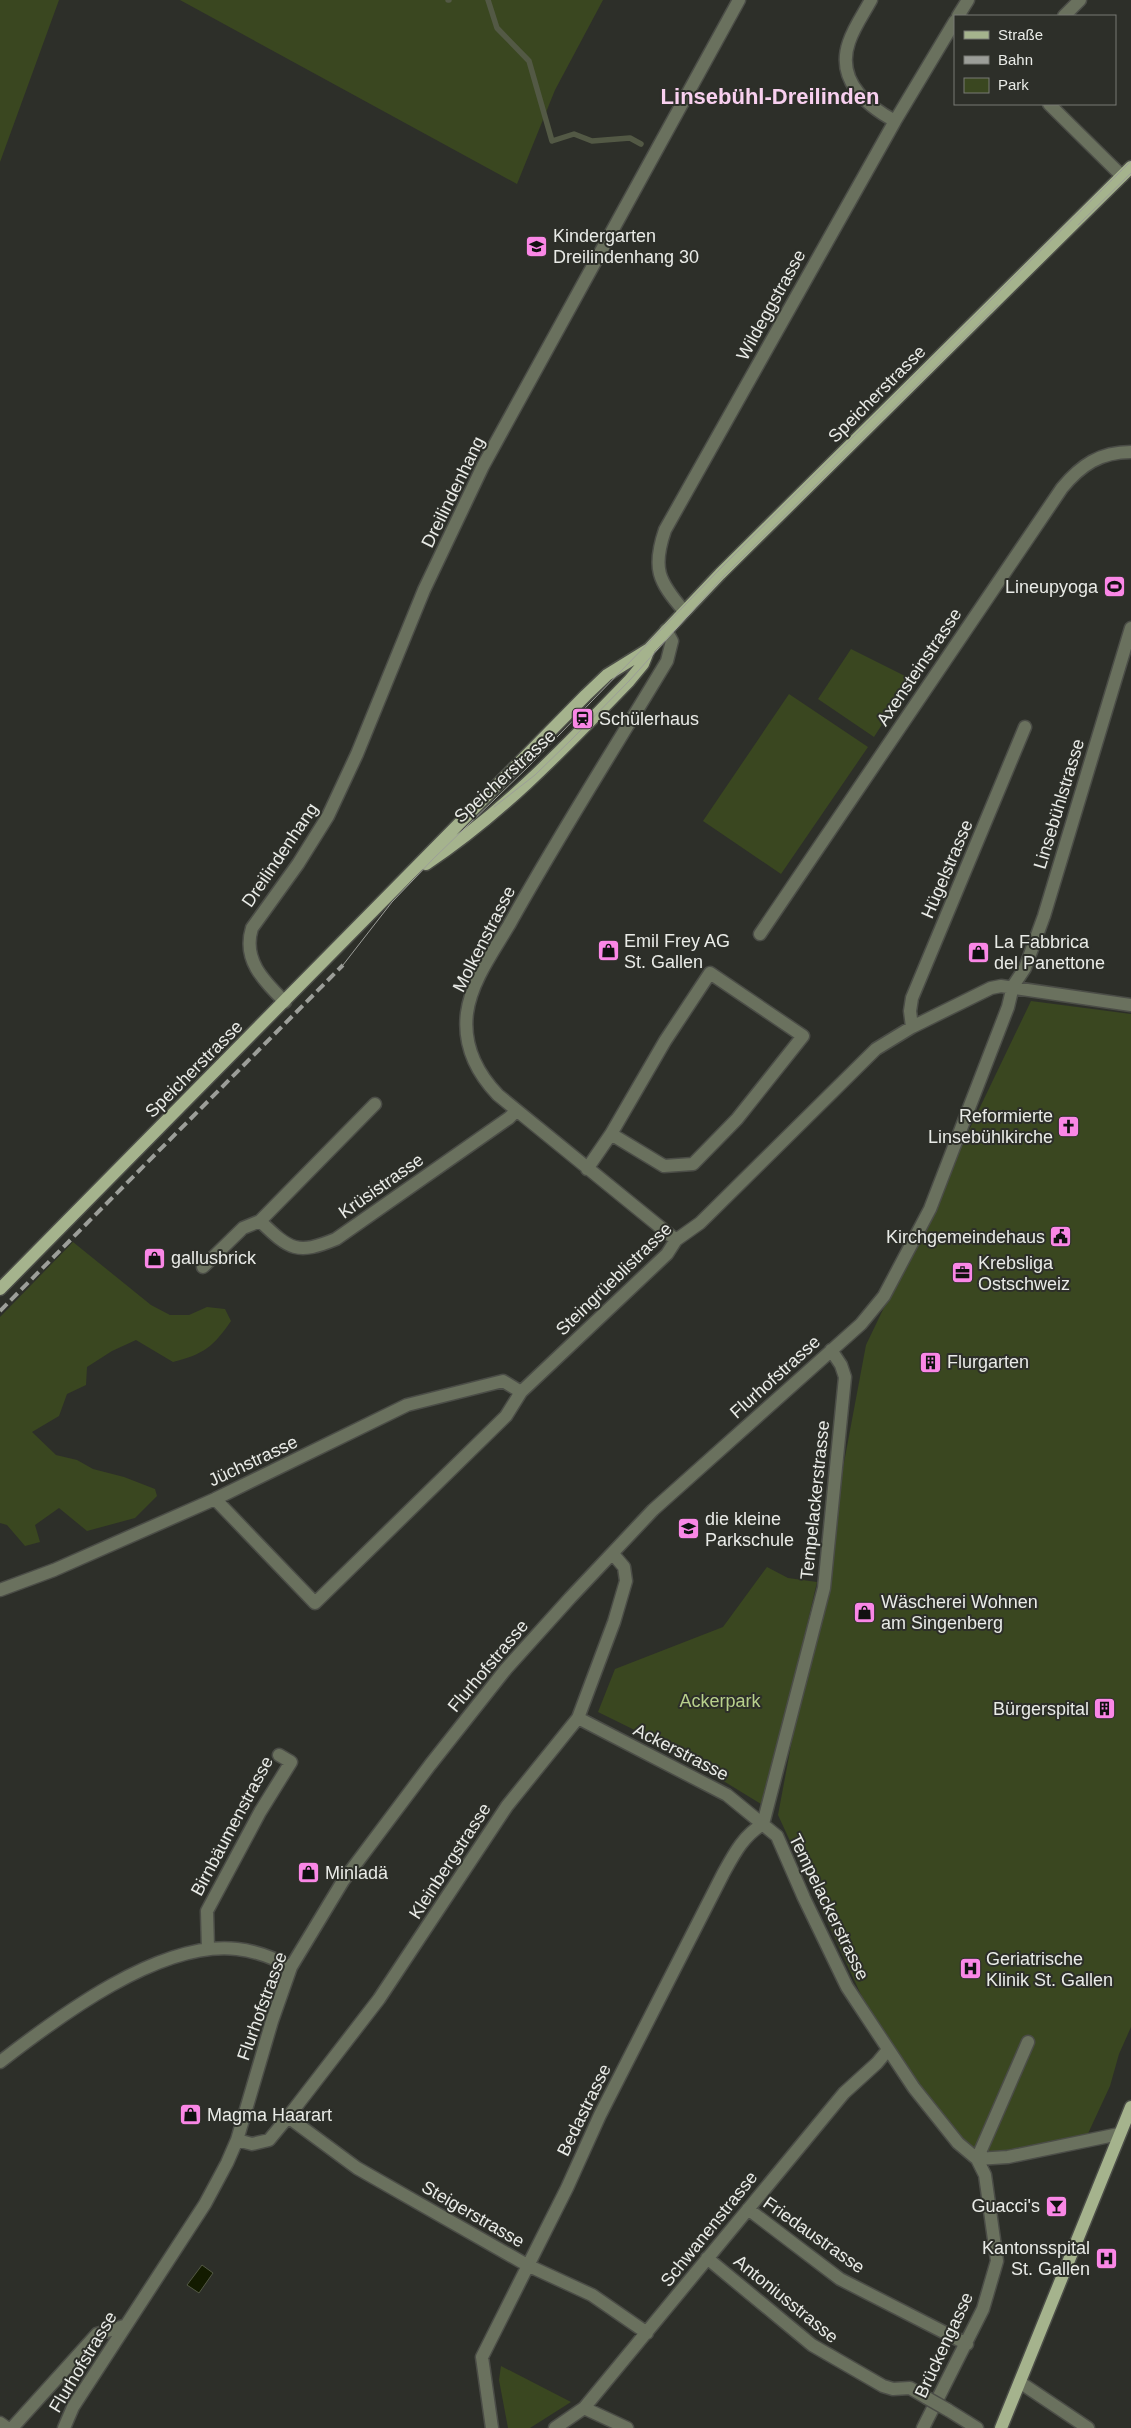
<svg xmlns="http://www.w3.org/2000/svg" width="1131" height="2428" viewBox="0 0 1131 2428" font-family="Arial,sans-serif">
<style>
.green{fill:#3a4720}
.water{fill:#131b00;stroke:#535945}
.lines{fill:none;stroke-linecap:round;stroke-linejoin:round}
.stream{stroke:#535945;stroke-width:5.5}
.minor-casing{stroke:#4b4d47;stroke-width:15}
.major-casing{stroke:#4b4d47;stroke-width:15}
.minor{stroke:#6a715e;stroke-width:12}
.major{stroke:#a5b38d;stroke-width:12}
.tram{stroke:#9c9e99;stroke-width:1}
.rail{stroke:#9c9e99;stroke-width:4;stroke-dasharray:10 5;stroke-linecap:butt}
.minor-bridge-casing{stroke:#4b4d47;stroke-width:15;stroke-linecap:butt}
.minor-bridge{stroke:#6a715e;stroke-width:12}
.labels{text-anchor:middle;stroke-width:4;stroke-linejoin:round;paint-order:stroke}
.poi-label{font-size:18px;fill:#e9ebe7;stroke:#2d2f29;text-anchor:start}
.street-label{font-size:18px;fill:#e9ebe7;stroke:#2d2f29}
.park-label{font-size:18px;fill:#b8d08c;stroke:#2d2f29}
.district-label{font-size:22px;font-weight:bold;fill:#f8d0ef;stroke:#2d2f29}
</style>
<rect width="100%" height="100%" fill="#2d2f29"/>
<!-- green -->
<path class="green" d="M0,0H59L0,162Z
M180,0H603L555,90L517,184Z
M851,649L911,679L874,737L818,699Z
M789,694L868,747L781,874L703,821Z
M1031,1001L1131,1014V2027L1119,2054L1110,2086L1085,2140L977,2159L887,2051L778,1815L866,1345Z
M73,1242L151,1305L170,1315H189L207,1307L225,1309L231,1321C213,1347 204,1354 173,1362L136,1340L112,1351L87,1367L86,1385L67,1394L59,1416L32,1432L56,1455L77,1460L93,1469L124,1477L155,1489L157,1496L135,1518L87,1531L59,1508L35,1525L40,1542L25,1546L7,1525L0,1523V1317Z
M767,1567L788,1578L817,1582L797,1668L761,1804L663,1744L598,1712L615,1669L723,1627Z
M501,2366L571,2402L530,2428H508L499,2380Z"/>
<!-- water -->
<path class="water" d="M202,2265L213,2273L199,2293L187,2285Z"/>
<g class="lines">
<!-- stream -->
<path class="stream" d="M448,0H449
M488,0L497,28L529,61L552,141L574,134L592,141L630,138L641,144"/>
<defs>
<path id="minor" d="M871,0C864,13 854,27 849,42C836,79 865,105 895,121
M958,16L968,0
M1064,16L1080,0
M1049,104L1122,176
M684,611C658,581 652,568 665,530L895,121L955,21
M666,630L672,641L667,661C614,749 559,835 509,925C493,952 471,982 467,1013C463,1045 477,1073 498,1095L676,1240
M760,934L1062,488C1081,465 1100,452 1131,452
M285,1002C264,981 242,960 252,928L298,864L328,816L357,754L424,590L483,466L739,0
M912,1027L910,1011L912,998L1025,727
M587,1169L611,1134L665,1041L710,973L803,1036L737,1119L693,1164L664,1166L611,1134
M260,1221C290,1250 297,1255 336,1239L509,1118L516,1111
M203,1267L243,1228L260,1221L375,1104
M215,1499L315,1603L506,1416L521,1392L667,1254L676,1240L700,1223L876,1049L912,1027L991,988L1001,986L1131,1005
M0,1590L54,1570L215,1499L407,1405L503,1381L521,1392
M578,1718L727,1795L777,1836L804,1898L847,1987L914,2088L958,2143L977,2159L1008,2157L1119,2134
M763,1824L824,1588L845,1377L841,1365L831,1350
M208,1949L207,1911L260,1812L291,1762L279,1755
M0,2062C58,2017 160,1940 237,1949C257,1951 274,1958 291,1967
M288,2117L357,2168L527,2265L592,2295L647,2333
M237,2140L252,2144L269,2140L288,2117L379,1999L507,1806L578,1718L614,1622L626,1581L624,1567L613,1554
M748,2209L840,2279L967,2344
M707,2258L812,2345L883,2386L893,2389L910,2388L927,2398
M1021,2383L1088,2428
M584,2408L627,2428
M948,2410L977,2428
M0,2423L7,2428
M12,2428L97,2334L124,2326
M64,2428L73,2407L205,2204L227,2163L237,2140L272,2021L291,1967L343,1881L430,1765L506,1669L570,1598L653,1510L861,1324L884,1296L930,1209L1008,1007L1013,986L1025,968L1044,916L1131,628
M492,2428L482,2357L567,2188L600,2115L723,1874C734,1854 743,1836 763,1824
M555,2428L584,2408L844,2093L877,2063L887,2051
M923,2428L983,2309L997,2261L985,2175L977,2159L1028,2042"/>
<path id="major" d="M426,864C503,813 566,746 629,681L643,664L649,649
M0,1289L586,695L607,675L649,649L720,574L1131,167
M1001,2428L1131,2107"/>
</defs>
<!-- minor casing -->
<use href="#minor" class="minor-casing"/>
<!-- major casing -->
<use href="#major" class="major-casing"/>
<!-- minor -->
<use href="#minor" class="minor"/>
<!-- major -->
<use href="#major" class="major"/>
<!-- tram -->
<path class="tram" d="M1078,225L1131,173
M494,807L535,775L572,739L629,681L724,576L998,305
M343,965L392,902L433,859L528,767L717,572L1131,161"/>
<!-- rail -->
<path class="rail" d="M0,1311L343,965"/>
<defs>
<path id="minor-bridge" d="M927,2398L948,2410"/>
</defs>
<!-- minor-bridge casing -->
<use href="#minor-bridge" class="minor-bridge-casing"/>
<!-- minor-bridge -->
<use href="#minor-bridge" class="minor-bridge"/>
</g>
<!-- icons -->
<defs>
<symbol id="school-square" viewBox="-11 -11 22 22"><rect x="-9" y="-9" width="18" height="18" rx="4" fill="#fa87e6" stroke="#2d2f29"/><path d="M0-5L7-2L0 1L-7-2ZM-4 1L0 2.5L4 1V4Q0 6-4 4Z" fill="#111"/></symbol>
<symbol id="stadium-square" viewBox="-11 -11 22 22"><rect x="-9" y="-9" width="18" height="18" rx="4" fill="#fa87e6" stroke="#2d2f29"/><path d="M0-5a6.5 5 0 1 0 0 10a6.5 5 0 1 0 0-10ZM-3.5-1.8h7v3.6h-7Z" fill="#111"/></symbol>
<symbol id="station-square" viewBox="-11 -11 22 22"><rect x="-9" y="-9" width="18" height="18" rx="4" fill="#fa87e6" stroke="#2d2f29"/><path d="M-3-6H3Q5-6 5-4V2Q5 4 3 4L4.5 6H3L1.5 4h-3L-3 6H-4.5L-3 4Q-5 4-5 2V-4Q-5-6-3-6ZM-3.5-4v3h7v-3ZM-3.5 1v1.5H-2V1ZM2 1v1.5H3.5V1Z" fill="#111"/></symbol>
<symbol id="shop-square" viewBox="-11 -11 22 22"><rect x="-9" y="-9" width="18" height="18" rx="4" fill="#fa87e6" stroke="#2d2f29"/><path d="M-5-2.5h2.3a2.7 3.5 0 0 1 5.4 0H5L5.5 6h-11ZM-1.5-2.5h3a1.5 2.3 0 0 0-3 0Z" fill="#111"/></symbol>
<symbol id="church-square" viewBox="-11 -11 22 22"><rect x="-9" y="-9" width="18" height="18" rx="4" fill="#fa87e6" stroke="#2d2f29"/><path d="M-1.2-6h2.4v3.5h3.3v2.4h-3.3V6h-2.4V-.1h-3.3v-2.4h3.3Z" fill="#111"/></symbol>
<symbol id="civic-square" viewBox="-11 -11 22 22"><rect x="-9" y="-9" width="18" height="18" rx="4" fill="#fa87e6" stroke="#2d2f29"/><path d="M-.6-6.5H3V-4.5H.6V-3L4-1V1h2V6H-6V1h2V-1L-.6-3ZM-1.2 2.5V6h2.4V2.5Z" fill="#111"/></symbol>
<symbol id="office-square" viewBox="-11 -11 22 22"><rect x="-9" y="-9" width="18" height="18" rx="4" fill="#fa87e6" stroke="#2d2f29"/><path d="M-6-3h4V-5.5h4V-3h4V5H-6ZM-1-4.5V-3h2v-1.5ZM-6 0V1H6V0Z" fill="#111"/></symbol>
<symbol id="building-square" viewBox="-11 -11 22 22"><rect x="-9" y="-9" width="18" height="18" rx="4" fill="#fa87e6" stroke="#2d2f29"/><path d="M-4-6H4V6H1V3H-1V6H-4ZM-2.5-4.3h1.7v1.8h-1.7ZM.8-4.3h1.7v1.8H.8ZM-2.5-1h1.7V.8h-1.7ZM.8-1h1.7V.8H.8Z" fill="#111"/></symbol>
<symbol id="hospital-square" viewBox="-11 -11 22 22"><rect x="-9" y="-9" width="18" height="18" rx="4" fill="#fa87e6" stroke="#2d2f29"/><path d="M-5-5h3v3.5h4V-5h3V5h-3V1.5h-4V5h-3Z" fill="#111"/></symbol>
<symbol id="bar-square" viewBox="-11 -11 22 22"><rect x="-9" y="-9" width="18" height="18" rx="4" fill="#fa87e6" stroke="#2d2f29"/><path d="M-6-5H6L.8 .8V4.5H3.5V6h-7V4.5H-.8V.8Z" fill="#111"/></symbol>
</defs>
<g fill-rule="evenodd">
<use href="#school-square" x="524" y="234" width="25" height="25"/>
<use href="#stadium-square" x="1102" y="574" width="25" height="25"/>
<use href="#station-square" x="570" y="706" width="25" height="25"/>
<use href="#shop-square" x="596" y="938" width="25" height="25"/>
<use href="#shop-square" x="966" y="940" width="25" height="25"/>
<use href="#church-square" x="1056" y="1114" width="25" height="25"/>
<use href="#civic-square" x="1048" y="1224" width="25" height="25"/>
<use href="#shop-square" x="142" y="1246" width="25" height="25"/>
<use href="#office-square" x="950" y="1260" width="25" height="25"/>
<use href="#building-square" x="918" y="1350" width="25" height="25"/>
<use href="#school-square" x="676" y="1516" width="25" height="25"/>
<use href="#shop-square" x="852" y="1600" width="25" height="25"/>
<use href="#building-square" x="1092" y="1696" width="25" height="25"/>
<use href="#shop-square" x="296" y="1860" width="25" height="25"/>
<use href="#hospital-square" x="958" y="1956" width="25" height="25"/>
<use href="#shop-square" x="178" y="2102" width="25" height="25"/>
<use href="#bar-square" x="1044" y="2194" width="25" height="25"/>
<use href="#hospital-square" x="1094" y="2246" width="25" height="25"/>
</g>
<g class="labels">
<!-- poi labels -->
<g class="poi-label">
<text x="553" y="242">Kindergarten<tspan x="553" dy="21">Dreilindenhang 30</tspan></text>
<text x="1098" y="593" text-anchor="end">Lineupyoga</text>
<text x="599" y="725">Schülerhaus</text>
<text x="624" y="947">Emil Frey AG<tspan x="624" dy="21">St. Gallen</tspan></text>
<text x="994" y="948">La Fabbrica<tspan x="994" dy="21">del Panettone</tspan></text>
<text x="1053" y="1122" text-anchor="end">Reformierte<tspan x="1053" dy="21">Linsebühlkirche</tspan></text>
<text x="1045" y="1243" text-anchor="end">Kirchgemeindehaus</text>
<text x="171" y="1264">gallusbrick</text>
<text x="978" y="1269">Krebsliga<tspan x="978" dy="21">Ostschweiz</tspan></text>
<text x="947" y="1368">Flurgarten</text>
<text x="705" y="1525">die kleine<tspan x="705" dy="21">Parkschule</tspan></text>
<text x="881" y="1608">Wäscherei Wohnen<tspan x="881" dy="21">am Singenberg</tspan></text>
<text x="1089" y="1715" text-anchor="end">Bürgerspital</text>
<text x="325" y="1879">Minladä</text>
<text x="986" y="1965">Geriatrische<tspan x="986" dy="21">Klinik St. Gallen</tspan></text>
<text x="207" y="2121">Magma Haarart</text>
<text x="1040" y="2212" text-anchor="end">Guacci's</text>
<text x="1090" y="2254" text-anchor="end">Kantonsspital<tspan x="1090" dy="21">St. Gallen</tspan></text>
</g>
<!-- street labels -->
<g class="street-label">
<text transform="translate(771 305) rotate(-61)" y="6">Wildeggstrasse</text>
<text transform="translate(877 394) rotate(-45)" y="6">Speicherstrasse</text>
<text transform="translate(453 492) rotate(-64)" y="6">Dreilindenhang</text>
<text transform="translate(919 667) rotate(-56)" y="6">Axensteinstrasse</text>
<text transform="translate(505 776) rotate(-42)" y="6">Speicherstrasse</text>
<text transform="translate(1059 804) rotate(-73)" y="6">Linsebühlstrasse</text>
<text transform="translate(280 855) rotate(-56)" y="6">Dreilindenhang</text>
<text transform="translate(947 869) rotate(-67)" y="6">Hügelstrasse</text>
<text transform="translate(484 939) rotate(-63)" y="6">Molkenstrasse</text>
<text transform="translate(194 1069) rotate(-45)" y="6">Speicherstrasse</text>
<text transform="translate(381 1186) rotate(-35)" y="6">Krüsistrasse</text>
<text transform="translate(614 1279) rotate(-44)" y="6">Steingrüeblistrasse</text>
<text transform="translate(775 1377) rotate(-42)" y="6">Flurhofstrasse</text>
<text transform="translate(253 1461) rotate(-25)" y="6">Jüchstrasse</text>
<text transform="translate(815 1500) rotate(-84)" y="6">Tempelackerstrasse</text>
<text transform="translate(488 1666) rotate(-50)" y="6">Flurhofstrasse</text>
<text transform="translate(681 1752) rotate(27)" y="6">Ackerstrasse</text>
<text transform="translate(232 1826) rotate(-62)" y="6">Birnbäumenstrasse</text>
<text transform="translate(450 1861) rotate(-57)" y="6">Kleinbergstrasse</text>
<text transform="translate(829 1907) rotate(64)" y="6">Tempelackerstrasse</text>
<text transform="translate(262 2006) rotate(-70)" y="6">Flurhofstrasse</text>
<text transform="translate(584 2110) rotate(-64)" y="6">Bedastrasse</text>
<text transform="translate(473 2214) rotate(30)" y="6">Steigerstrasse</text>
<text transform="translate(709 2229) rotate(-51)" y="6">Schwanenstrasse</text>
<text transform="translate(814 2235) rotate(35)" y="6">Friedaustrasse</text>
<text transform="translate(786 2299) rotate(39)" y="6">Antoniusstrasse</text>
<text transform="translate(944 2345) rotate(-65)" y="6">Brückengasse</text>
<text transform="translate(83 2362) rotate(-59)" y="6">Flurhofstrasse</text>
</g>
<!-- park labels -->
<g class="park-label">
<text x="720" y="1707">Ackerpark</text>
</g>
<!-- district labels -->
<g class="district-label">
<text x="770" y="104">Linsebühl-Dreilinden</text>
</g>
</g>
<!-- legend -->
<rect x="954" y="15" width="162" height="90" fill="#2d2f29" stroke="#787a75"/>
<rect x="964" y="31" width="25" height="8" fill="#a5b38d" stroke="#787a75"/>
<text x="998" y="40" font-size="15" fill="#e9ebe7">Straße</text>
<rect x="964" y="56" width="25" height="8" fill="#9c9e99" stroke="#787a75"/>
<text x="998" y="65" font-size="15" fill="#e9ebe7">Bahn</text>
<rect x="964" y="78" width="25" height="15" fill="#3a4720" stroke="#787a75"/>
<text x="998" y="90" font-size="15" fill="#e9ebe7">Park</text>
</svg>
